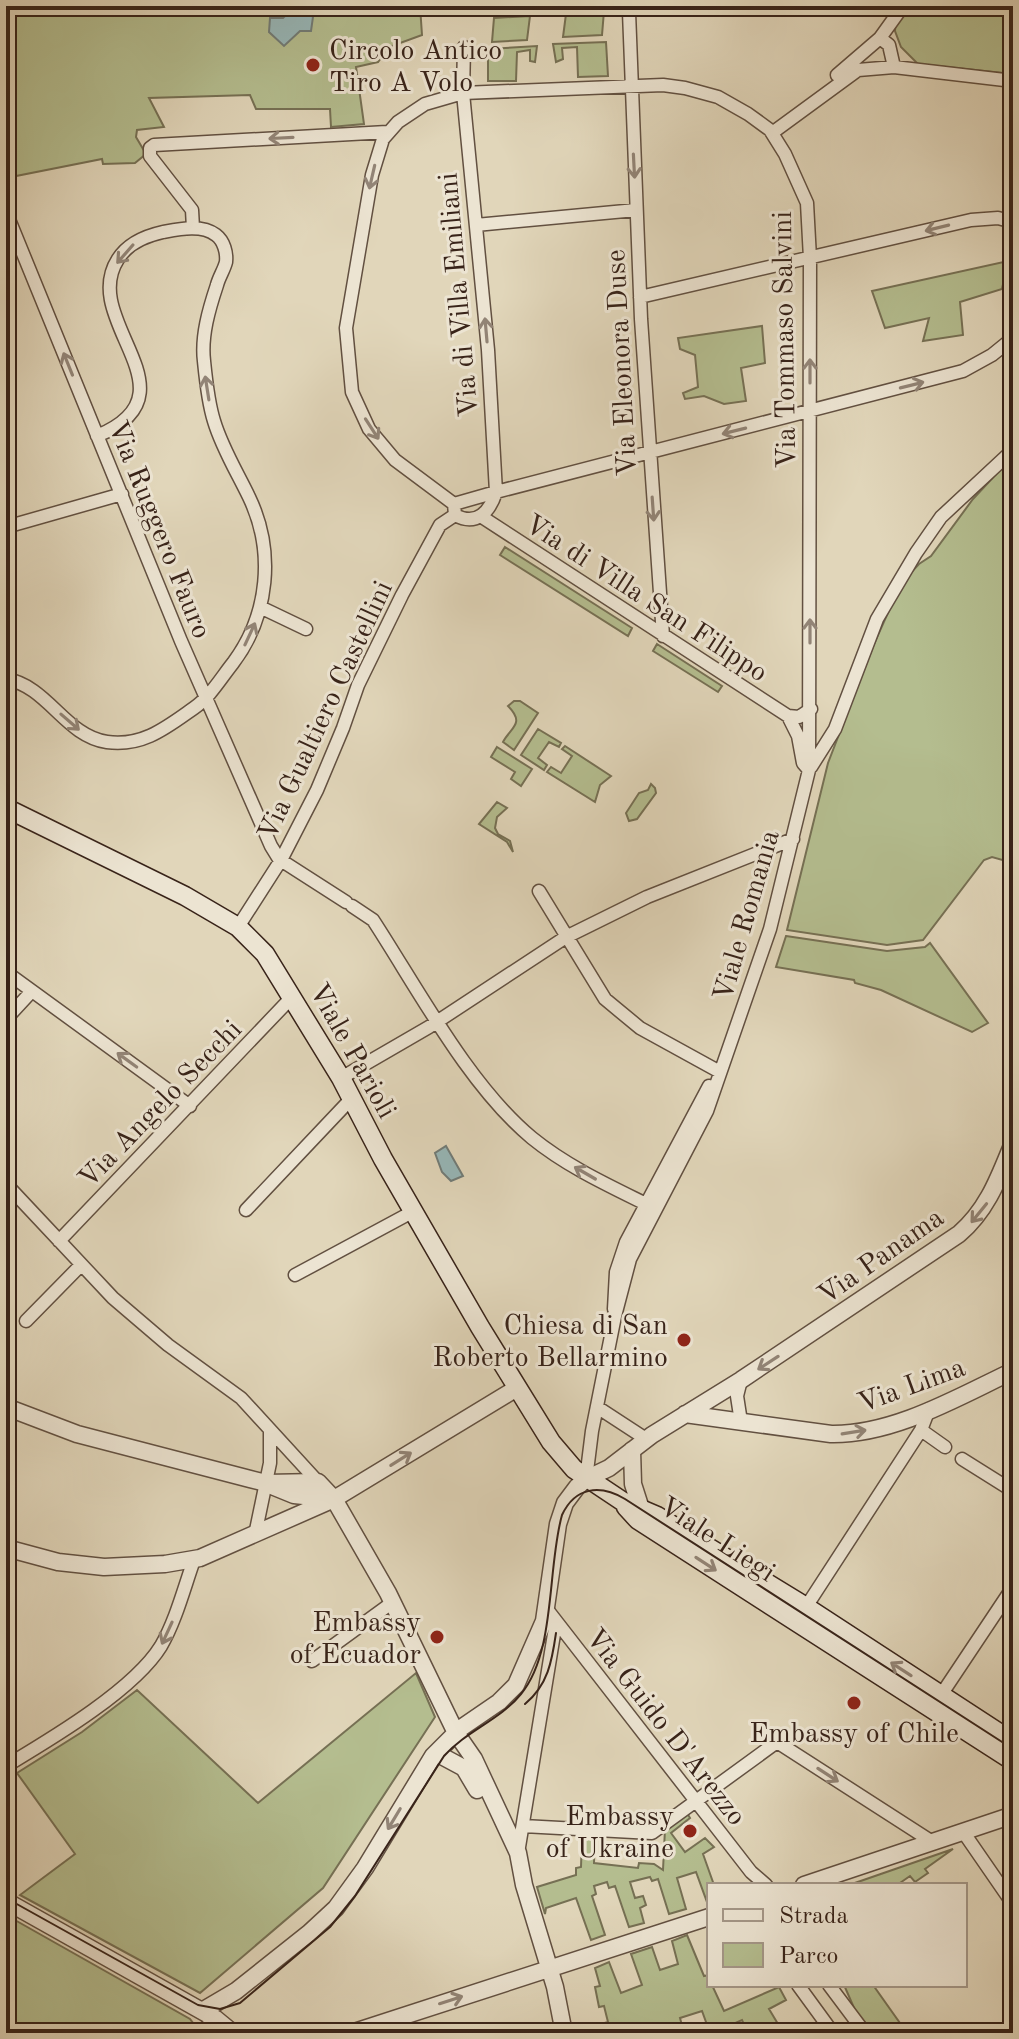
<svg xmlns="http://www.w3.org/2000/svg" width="1019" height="2039" viewBox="0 0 1019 2039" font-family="'Old Standard TT',serif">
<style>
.green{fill:#b4bd8f;stroke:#767054;stroke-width:2}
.water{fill:#97b7b8;stroke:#717c78;stroke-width:2}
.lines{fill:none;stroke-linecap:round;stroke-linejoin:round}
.minor-casing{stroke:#625041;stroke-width:15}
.tertiary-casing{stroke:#625041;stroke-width:19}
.secondary-casing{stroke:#382319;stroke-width:21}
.minor{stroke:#ece4d2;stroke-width:12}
.tertiary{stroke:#ece4d2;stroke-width:16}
.secondary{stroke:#ece4d2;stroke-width:18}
.tram{stroke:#382319;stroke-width:2}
.oneway{stroke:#928476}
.poi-dot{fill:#8f2418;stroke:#ece4d2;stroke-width:3}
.labels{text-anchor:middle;stroke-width:6;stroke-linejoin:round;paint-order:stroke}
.poi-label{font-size:28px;fill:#382319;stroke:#ece4d2;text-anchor:end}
.street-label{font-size:28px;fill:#382319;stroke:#ece4d2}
</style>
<rect width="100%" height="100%" fill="#e1d6ba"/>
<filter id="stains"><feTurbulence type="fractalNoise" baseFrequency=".0025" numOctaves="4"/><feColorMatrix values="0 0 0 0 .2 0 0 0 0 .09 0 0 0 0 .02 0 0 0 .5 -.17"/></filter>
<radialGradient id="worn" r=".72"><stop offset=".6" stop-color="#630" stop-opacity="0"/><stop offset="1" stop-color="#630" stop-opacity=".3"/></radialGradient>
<!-- green -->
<path class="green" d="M6,6H420L422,35L389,47L378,62L356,67L364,124L331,127L330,109H256L250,95L149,98L164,127L137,130L136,137L146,154L135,163L103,164L102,159L11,177L6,145Z
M907,6H1013V74L918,64L901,47L895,31L896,18Z
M604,11L602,35L563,37L566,14Z
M530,16L527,40L492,42L494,18Z
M606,42L608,76L578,77L577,47L562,48L563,59L556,62L553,44Z
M537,46L535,62L530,61V50L517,52L516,81H488V49Z
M1008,261L1002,289L960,302L963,335L923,341L929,318L885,328L872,291Z
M762,326L765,363L741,368L746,401L724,404L704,396L685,399L683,393L698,387L695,355L680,349L678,338Z
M1013,456V863L992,857L984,860L923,940L887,945L787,930L828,763L874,644L895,597L905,579L919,564L931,556L973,499Z
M505,547L632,628L628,636L500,555Z
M657,644L722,686L718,692L653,651Z
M514,701H520L538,713L514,750L503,742C510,728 526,724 508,706Z
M538,729L561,743L559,747L549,742L538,758L547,765L544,770L521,755Z
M565,746L611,776L600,785L595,802L547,772L551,767L561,773L572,756L562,749Z
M497,747L532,769L521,786L511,779L515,772L491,757Z
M651,784L655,788L656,793L637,819L629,821L626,813L639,793L648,790Z
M497,802L507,808L497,817L495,828L498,834L510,841L513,852L507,842L479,824Z
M786,936L887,951L925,947L930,943L988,1023L972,1032L881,990L855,983L854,980L776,967Z
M416,1673L435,1717L323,1888L200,1993L20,1895L75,1854L17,1773L82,1732L137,1690L258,1803Z
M687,1813L690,1818L671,1833L685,1852L705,1838L714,1847L703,1854L714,1885H709V1901L707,1902L696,1872L677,1878L686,1909L669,1914L658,1879L652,1881L650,1877L630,1882L635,1898L643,1896L646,1905L640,1908L644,1923L629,1927L615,1886L609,1888L607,1882L594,1886L596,1894L592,1896L605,1935L591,1940L576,1898L546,1908L545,1914L537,1887L576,1875V1868L581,1867L582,1836L595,1835L594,1863L638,1868L639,1863L654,1864L663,1870L665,1829Z
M953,1849L925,1869L928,1873L915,1882L910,1876L897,1885H849Z
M6,1915L190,2019L193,2023L189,2027L194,2033H6Z
M687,1935L704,1976L709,1975V1985H712L724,2011L779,1987L786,2000L769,2009L778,2024L755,2033H748L742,2020L726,2027L728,2033H710L702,2011L680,2018L684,2033H658L656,2027L638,2033H600L598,2025L608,2022L604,2006L599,2007L595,1987L600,1986L595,1968L609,1962L621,1993L642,1985L631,1954L652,1947L660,1970L678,1964L672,1941Z
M844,1985H873L907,2033H878L858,2017Z"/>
<!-- water -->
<path class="water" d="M295,6H301L313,17L311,31H300L284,46L269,32L270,18H283Z
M446,1146L463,1176L451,1181L442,1172L435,1153Z"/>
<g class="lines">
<defs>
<path id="minor" d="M629,12L641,319L663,636
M880,38L889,45L894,67
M464,47L463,93L488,350L496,492L963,371L992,355L1013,338
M837,75L880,38L903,6
M772,133L858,70L894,67L1013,81
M6,212L181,641L271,846L279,859L346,902
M476,225L636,210
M193,228L192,210L150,156V148L154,145L387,132
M640,297L971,220L998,218L1013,222
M496,492C490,511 477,527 455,515L454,504Z
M454,504L395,460L369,429L352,392L346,328L372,175L383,139L398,122L425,104L463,93L663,85L685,88L718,97L748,114L770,130L785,154L807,203L810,258L809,770L770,929L707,1111L630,1259L615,1316L592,1431L586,1479
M482,517L788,716L799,717L811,709
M6,527L122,494
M260,607L306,629
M6,679C48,686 65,736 107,742C143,747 167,727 194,708C210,697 221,678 233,663C269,615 275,551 249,497C237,472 222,448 214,421C208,402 206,381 204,361C201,336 209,309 217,285C219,277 224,270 226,262C227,253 224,241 216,235C202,224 179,229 163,232C145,236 128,243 118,259C78,321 201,393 97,436
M788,716L798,736L803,763L809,770
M811,767L835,729L877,619L916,553L941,517L1013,450
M539,891L605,999L640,1028L720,1072
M352,906L373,920C418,989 469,1086 532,1138C569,1168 612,1187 654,1208
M238,927L281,860L317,790L343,728L358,685L402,595L440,525L455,515
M6,972L190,1106
M6,1019L32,991
M341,1078L429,1027L566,937L647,897L793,839
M6,1184L113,1298L168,1345L241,1398L318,1482
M246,1210L351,1099
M59,1241L293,996
M295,1275L414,1211
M614,1309L616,1272L626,1242L709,1086
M26,1321L81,1265
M597,1407L646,1439
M741,1422L737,1396L741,1380
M921,1430L945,1447
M962,1459L1013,1491
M255,1535L270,1463V1430
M806,1607L921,1430L929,1409
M546,1608L751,1872L766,1885
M312,1661L393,1602
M941,1695L1013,1587
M6,1766C51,1739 134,1690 161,1646C176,1620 184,1588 194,1560
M523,1826L652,1833L777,1742L934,1843
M964,1833L1013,1904
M518,1853L556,1622
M798,1985L833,2033
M829,1985L865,2033
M199,2033L216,2019"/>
<path id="tertiary" d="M6,1407L77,1434L250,1479L266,1483L318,1482L334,1499L388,1593L456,1733L474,1759L518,1853L524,1885L555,1987L564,2033
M685,1414L831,1434C894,1435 958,1397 1013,1371
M632,1450L633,1484L641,1509
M267,1484L294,1495L333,1499
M6,1548L58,1562L104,1567L165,1564L200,1558L334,1499L517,1388
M436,1753L464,1768L477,1790
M804,1885L1013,1815
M6,1901L216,2019L233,2033
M202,2011L236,1991L309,1933L336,1908L365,1868L433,1756L461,1728L499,1702L516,1685L544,1621L558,1524L565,1503L577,1487L586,1479L609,1468L652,1435L741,1380L959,1234C988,1209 999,1177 1013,1143
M351,2033L709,1917"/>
<path id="secondary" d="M6,808L185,896L238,927L265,954L341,1078L383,1159L480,1327L551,1442L574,1469L622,1501L657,1516L806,1607L1013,1742
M626,1507L638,1520L1013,1761"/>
</defs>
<!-- minor casing -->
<use href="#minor" class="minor-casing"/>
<!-- tertiary casing -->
<use href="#tertiary" class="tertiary-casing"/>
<!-- secondary casing -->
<use href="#secondary" class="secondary-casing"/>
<!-- minor -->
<use href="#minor" class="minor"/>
<!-- tertiary -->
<use href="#tertiary" class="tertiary"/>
<!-- secondary -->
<use href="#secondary" class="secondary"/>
<!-- tram -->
<path class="tram" d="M525,1704C548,1685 552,1661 556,1633
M6,1898L198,2005L220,2009L240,2003L330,1927L355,1896L444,1756C466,1731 500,1720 521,1694C556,1652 547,1568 562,1515C575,1487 600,1484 625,1499L1013,1749"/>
</g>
<!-- one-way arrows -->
<defs><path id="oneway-shaft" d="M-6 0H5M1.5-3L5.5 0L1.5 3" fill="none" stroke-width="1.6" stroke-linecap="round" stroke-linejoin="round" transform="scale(2)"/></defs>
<g class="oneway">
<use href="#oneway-shaft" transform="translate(281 138) rotate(177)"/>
<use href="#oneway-shaft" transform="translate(634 166) rotate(87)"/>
<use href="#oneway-shaft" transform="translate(372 177) rotate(103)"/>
<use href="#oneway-shaft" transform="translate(937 228) rotate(166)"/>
<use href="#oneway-shaft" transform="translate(125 254) rotate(131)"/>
<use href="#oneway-shaft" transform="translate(486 330) rotate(-95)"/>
<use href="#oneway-shaft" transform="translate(68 364) rotate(-112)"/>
<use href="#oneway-shaft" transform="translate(810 371) rotate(-90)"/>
<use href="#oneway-shaft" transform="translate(912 385) rotate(-14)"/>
<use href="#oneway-shaft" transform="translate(207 388) rotate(-99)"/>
<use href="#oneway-shaft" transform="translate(372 429) rotate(57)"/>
<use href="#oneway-shaft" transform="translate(734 431) rotate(166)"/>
<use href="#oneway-shaft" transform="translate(653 509) rotate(86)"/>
<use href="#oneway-shaft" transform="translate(810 631) rotate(-90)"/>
<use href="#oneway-shaft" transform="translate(250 634) rotate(-65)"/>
<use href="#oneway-shaft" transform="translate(70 722) rotate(41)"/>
<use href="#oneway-shaft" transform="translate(127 1060) rotate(-144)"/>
<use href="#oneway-shaft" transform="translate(585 1173) rotate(-150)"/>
<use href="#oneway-shaft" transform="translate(979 1213) rotate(129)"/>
<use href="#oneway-shaft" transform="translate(768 1363) rotate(147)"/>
<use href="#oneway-shaft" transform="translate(854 1432) rotate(-9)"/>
<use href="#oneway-shaft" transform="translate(401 1459) rotate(-32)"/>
<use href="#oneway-shaft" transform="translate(706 1564) rotate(33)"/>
<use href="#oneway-shaft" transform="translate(167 1633) rotate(115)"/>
<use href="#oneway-shaft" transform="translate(901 1669) rotate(-147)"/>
<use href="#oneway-shaft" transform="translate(828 1775) rotate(33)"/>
<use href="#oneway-shaft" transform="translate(394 1819) rotate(121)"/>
<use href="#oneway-shaft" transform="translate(451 2000) rotate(-18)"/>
</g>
<!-- markers -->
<g class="poi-dot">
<circle cx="313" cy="65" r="8"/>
<circle cx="684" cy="1340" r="8"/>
<circle cx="437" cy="1637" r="8"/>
<circle cx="854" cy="1703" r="8"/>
<circle cx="690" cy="1831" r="8"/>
</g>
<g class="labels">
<!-- poi labels -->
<g class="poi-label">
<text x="329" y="59" text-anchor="start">Circolo Antico<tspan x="329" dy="32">Tiro A Volo</tspan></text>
<text x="668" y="1334">Chiesa di San<tspan x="668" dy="32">Roberto Bellarmino</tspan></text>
<text x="421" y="1631">Embassy<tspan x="421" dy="32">of Ecuador</tspan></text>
<text x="854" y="1742" text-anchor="middle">Embassy of Chile</text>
<text x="674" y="1825">Embassy<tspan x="674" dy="32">of Ukraine</tspan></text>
</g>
<!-- street labels -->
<g class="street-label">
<text transform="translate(457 295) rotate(-95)" y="10">Via di Villa Emiliani</text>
<text transform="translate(783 340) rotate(-91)" y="10">Via Tommaso Salvini</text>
<text transform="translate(620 363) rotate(-93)" y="10">Via Eleonora Duse</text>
<text transform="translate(161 529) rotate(68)" y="10">Via Ruggero Fauro</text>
<text transform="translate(647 597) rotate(33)" y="10">Via di Villa San Filippo</text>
<text transform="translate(324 710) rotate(-65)" y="10">Via Gualtiero Castellini</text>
<text transform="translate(745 915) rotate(-74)" y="10">Viale Romania</text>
<text transform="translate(354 1050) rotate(61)" y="10">Viale Parioli</text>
<text transform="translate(159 1103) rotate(-46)" y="10">Via Angelo Secchi</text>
<text transform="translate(880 1255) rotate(-35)" y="10">Via Panama</text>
<text transform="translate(911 1384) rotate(-20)" y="10">Via Lima</text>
<text transform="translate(718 1538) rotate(33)" y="10">Viale Liegi</text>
<text transform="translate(667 1726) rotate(52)" y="10">Via Guido D'Arezzo</text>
</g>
</g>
<!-- margin -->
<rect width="1019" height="2039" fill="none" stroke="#e1d6ba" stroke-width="32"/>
<rect x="8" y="8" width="1003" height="2023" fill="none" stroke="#382319" stroke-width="4"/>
<rect x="16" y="16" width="987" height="2007" fill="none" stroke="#382319" stroke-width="2"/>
<!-- legend -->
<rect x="707" y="1883" width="260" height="104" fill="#ece4d2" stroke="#a49788" stroke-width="2"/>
<rect x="723" y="1909" width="40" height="12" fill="#ece4d2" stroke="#a49788" stroke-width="2"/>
<text x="779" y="1923" font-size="24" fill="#382319">Strada</text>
<rect x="723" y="1943" width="40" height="24" fill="#b4bd8f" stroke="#a49788" stroke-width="2"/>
<text x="779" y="1963" font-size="24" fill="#382319">Parco</text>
<rect width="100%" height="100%" filter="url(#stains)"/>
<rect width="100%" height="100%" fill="url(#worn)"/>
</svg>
